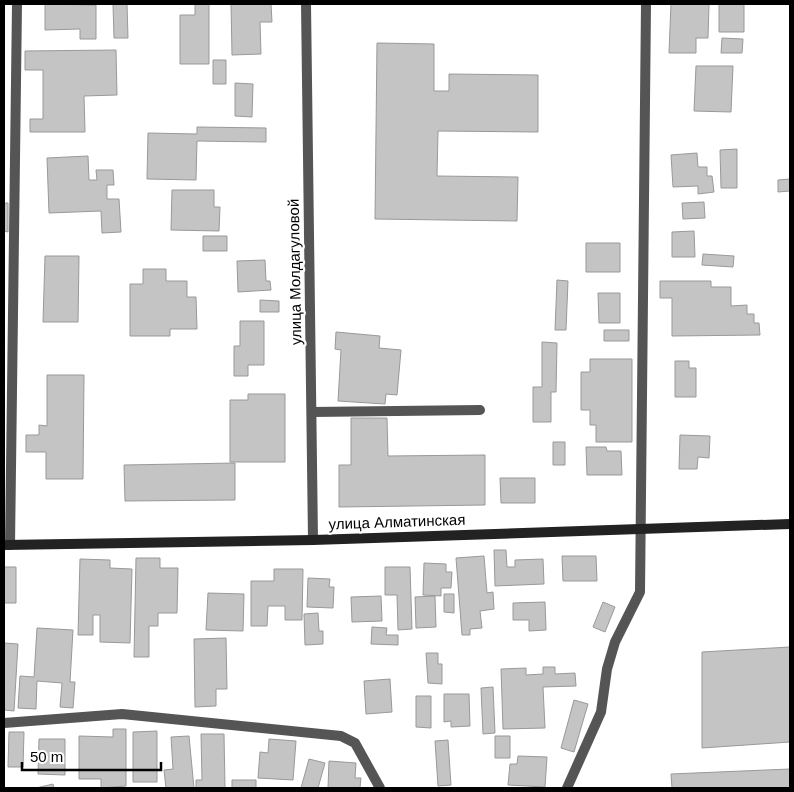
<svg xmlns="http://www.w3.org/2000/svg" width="794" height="792" viewBox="0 0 794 792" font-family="Helvetica,sans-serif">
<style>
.building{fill:#c4c4c4;stroke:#999}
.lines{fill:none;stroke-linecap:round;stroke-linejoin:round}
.lane{stroke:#555;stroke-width:10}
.street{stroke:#555;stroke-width:10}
.secondary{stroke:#222;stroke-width:10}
.labels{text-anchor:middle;stroke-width:4.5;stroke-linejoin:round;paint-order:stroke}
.street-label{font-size:15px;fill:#000;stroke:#fff}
</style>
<rect width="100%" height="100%" fill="#fff"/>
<!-- building -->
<path class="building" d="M45,4L96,5V39H80V29L45,30Z
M113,4H127L128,38H114Z
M195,4H209V64H180V15H195Z
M231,4H271L272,22H260L261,54L232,55Z
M671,4H709L708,38H696V53H669Z
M719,4H744V32H719Z
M722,38L743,39L742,53H721Z
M377,43L434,44V91H449V74L538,75V132L438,131L437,176L518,177L517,221L375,219Z
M116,50L117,95L84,96L85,132H30V119H43V70H25V51Z
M213,60H226V84H213Z
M696,66H733L731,112L694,111Z
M235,83L253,84L252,117L235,116Z
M197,127L266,128V142L197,141L196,180L147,179L148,133L197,134Z
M737,149V188H721L720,150Z
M697,153L698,167H707V176H712L714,192L698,194V186L673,187L671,155Z
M88,156L89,180H97L96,170H113L114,185H107V199H119L121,232L102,233L101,211L49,213L47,158Z
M790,179V191L778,192V180Z
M172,190H214V207H220L219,231L171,230Z
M704,202L705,218L683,219L682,203Z
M4,203H8V232L4,231Z
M694,231L695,257H672V232Z
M203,236H227V251H203Z
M586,243H620V272H586Z
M703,254L734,256L733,267L702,265Z
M45,256H79L78,322H43Z
M265,260L266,281H270L271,290L238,292L237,261Z
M143,269H166V281H187V297H196L197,329H170V336H130V284H143Z
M557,280L568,281L566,330H555Z
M660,281H711V287H731V306L747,305V314H754V323H759L760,335L672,336V298H660Z
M598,293H620V323H599Z
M260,300L279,301V312H260Z
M240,321H264V365H248V376H234V346H240Z
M604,330H629V341H604Z
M336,332L380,336L379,348L401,350L397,395L386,394L385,404L338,401L341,350L335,349Z
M542,342L557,343L556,392H551V422H533V387H542Z
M590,359H632V442H596V425H590V410H581V372H590Z
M675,361H689V368H696V397H675Z
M47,375H84L83,479H46V452H26V435H39V425L47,426Z
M248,394H285V462H230V400H248Z
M351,418H387L388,456L485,455V505L339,507V465H351Z
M680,435L710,436L709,458L698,457L697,469H679Z
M553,442H565V465H553Z
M586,447H606L607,451H621L622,475H587Z
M235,463V500L125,501L124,465Z
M500,478H535V503H501Z
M494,550H506L507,567H515V560L543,559L544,584L495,586Z
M484,556L487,593L493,592L494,609L480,611L482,628L470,629V635H462L456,558Z
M562,556H596L597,581H563Z
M136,558H160V568H178L177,613H158V626H149V657H134Z
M80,559L110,560V568L132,569L130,643L100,642V615H93V635H78Z
M424,563L446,564V572H452L451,588H441V596L423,595Z
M4,567H16V603H4Z
M385,567H410L412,629L398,630L397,595H385Z
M274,569H303L302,620H285V606H268L267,626H251V581H274Z
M308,578L330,579L329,587H334L333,608L307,607Z
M208,593L244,594L243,631L206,630Z
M444,594H454V613L444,612Z
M381,596L382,621L352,622L351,597Z
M435,596L436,627L416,628L415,597Z
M545,602L546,630L529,631V620H513V603Z
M603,602L615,607L605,632L593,627Z
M318,613L319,631H323V644L305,645L304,614Z
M372,627L387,628L386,635H398V645L371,644Z
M37,628L73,630L70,682H75L73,708L60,707L62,683L37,681L36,709L18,708L20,676L34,677Z
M226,638L227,689H216V706L195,707L194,639Z
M4,643L18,644L14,711L4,710Z
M790,647V742L702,748V652Z
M426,653H438V664H442V684L428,683Z
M543,667H555V674L575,673L576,686L543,687L545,728L503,729L501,669L526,668V675L543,674Z
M390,679L392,712L366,714L364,681Z
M493,687L495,733L483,734L481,688Z
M444,694H469L470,726L451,727V721L444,722Z
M416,696H431V728L416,727Z
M574,700L588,704L574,752L561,748Z
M113,729H126V786L101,788V779H79V736L113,737Z
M157,731V782H133V732Z
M9,732H24L23,767H8Z
M201,734H224L225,788H196V780H202Z
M189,736L194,788H166L164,770L173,769L171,737Z
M495,736H510V758H495Z
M39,739H65V775L38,774Z
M269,739L296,741L293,780L258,778L260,752L268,753Z
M448,740L451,785L438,786L435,741Z
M518,756L547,757L545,787L508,785L510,764H517Z
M309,759L325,763L318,788H301Z
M329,761L356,763L355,778H361L360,788H328Z
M790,769V788H672L671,774Z
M232,780H256V788H232Z
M53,784L54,788H36Z"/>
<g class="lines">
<!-- lane -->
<path class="lane" d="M312,412L480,410"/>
<!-- street -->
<path class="street" d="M306,4L313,540
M10,545L17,4
M4,723L122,714L341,736L355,743L380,788
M567,788L601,712L607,669L615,642L640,592L646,4"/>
<!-- secondary -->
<path class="secondary" d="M4,545L313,540L790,524"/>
</g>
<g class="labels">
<!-- street labels -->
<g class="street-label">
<text transform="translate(295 272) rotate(-91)" y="5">улица Молдагуловой</text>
<text transform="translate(397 522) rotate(-2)" y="5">улица Алматинская</text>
</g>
</g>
<!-- border -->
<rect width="794" height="792" fill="none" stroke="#000000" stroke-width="10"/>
<!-- scale -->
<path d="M22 762v8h139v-8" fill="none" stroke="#000000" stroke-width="2.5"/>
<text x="30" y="762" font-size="15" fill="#000000" stroke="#ffffff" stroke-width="4" paint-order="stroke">50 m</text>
</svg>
